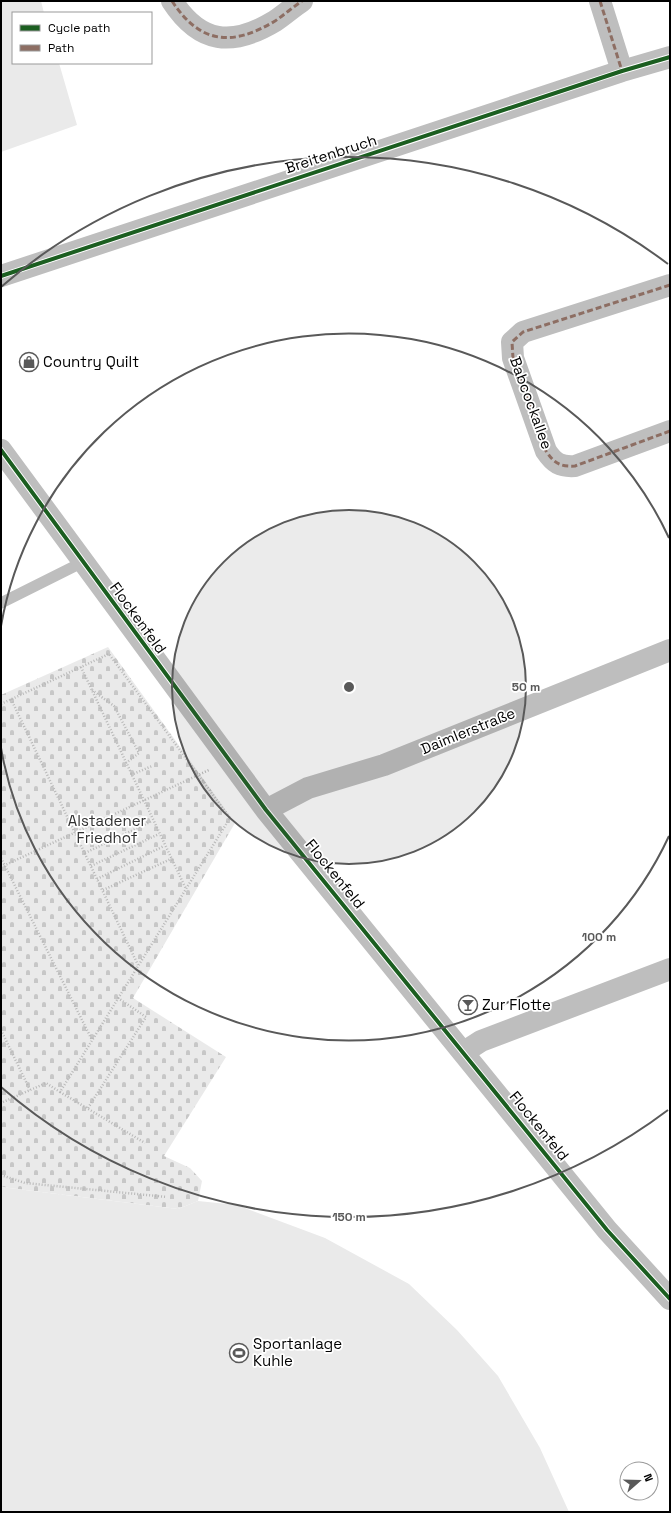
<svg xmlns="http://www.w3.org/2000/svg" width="671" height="1513" viewBox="0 0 671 1513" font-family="'Space Grotesk',sans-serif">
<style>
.cemetery{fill:url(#cemetery-stones)}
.green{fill:#eaeaea}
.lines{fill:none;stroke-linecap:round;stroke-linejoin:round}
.path{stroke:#b8b8b8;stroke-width:2.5;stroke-dasharray:1 2;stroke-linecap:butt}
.lane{stroke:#bebebe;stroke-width:11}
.street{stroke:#bebebe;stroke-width:22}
.quiet{stroke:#8d6e63;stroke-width:3;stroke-dasharray:6 3;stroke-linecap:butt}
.cycleway-casing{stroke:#fff;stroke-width:6}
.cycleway{stroke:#1b5e20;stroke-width:4}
.ring{fill:none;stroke:#595959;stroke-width:2}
.labels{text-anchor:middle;stroke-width:3.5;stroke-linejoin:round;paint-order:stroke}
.street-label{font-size:15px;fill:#000;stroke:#fff}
.poi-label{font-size:15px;fill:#000;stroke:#fff;text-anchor:start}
.park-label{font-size:15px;fill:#303030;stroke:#fff}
.centre{fill:#595959;stroke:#fff;stroke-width:2}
.ring-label{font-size:12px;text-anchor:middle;font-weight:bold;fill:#595959;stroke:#fff;stroke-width:3.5;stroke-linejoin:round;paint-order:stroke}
</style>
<defs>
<pattern id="cemetery-stones" width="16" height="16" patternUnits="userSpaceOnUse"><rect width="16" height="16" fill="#eaeaea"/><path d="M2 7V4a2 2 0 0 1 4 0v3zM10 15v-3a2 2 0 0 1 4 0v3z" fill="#c7c7c7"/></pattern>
</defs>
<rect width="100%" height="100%" fill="#fff"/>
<!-- cemetery -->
<path class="cemetery" d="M108,647L235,823L133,998L226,1057L164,1156L190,1168L202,1181L198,1201L178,1209L1,1187V695Z"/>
<!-- green -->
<path class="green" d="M1,1H41L44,13H13V63H59L77,125L1,152Z
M1,1187L178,1209L198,1201L237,1205L325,1238L409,1284L457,1330L498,1376L540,1448L569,1512H1Z"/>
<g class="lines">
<!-- path -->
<path class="path" d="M81,667L186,889
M92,690L114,706L139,753L126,763
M11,699L138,965
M1,704L109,654L230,818L60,1092L46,1083L1,1103
M131,775L152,766
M85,853L152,821
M1,858L92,1040
M91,866L159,834
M1,867L209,770
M97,879L164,846
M103,890L171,859
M1,1030L30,1090
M60,1092L145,1143
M88,1108L146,1017L118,998
M1,1175L25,1183L167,1197"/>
<!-- lane -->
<path class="lane" d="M1,603L83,562"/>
<!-- street -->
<path class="street" d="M172,1C200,44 232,47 275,21C284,15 293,7 302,1
M600,1L622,71
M1,276L622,71L670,57
M670,285L523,332L512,342L513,358L546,451C554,463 560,467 575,466L670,431
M1,450L266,810L607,1230L670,1299
M266,810L308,788L384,765L670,650
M464,1052L481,1041L670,969"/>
<!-- quiet -->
<path class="quiet" d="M172,1C200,44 232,47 275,21C284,15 293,7 302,1
M600,1L622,71
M670,285L523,332L512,342L513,358L546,451C554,463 560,467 575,466L670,431"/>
<defs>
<path id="cycleway" d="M1,276L622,71L670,57
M1,450L266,810L607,1230L670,1299"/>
</defs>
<!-- cycleway casing -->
<use href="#cycleway" class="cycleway-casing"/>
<!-- cycleway -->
<use href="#cycleway" class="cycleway"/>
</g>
<!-- distance rings -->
<circle cx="349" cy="687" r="177" fill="#595959" fill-opacity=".12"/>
<g class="ring">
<circle cx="349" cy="687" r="177"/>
<path d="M669 836A353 353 0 0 1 1 748M1 626A353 353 0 0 1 669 538"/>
<path d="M668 1110A530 530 0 0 1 1 1087M1 287A530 530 0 0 1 668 264"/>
</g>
<!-- icons -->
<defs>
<symbol id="shop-ring" viewBox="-11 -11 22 22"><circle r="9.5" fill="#fff" stroke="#595959" stroke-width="1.5"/><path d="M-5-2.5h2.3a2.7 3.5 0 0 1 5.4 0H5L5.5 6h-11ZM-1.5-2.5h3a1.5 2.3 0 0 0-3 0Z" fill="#595959"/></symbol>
<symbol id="bar-ring" viewBox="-11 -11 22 22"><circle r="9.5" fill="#fff" stroke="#595959" stroke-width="1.5"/><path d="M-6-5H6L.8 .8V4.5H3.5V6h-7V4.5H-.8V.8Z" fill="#595959"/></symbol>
<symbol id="stadium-ring" viewBox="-11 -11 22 22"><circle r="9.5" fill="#fff" stroke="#595959" stroke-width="1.5"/><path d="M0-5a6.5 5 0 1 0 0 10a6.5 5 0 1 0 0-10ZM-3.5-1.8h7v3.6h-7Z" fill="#595959"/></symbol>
</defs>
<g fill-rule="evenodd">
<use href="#shop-ring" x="18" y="351" width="22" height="22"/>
<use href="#bar-ring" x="457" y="994" width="22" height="22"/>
<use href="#stadium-ring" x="228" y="1342" width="22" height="22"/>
</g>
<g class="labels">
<!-- street labels -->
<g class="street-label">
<text transform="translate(331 154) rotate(-18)" y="5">Breitenbruch</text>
<text transform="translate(531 403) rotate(70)" y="5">Babcockallee</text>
<text transform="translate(138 618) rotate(54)" y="5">Flockenfeld</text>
<text transform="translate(468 731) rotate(-22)" y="5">Daimlerstraße</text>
<text transform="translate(335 874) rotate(51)" y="5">Flockenfeld</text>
<text transform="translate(539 1126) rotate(51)" y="5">Flockenfeld</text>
</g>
<!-- poi labels -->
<g class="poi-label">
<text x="43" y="367">Country Quilt</text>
<text x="482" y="1010">Zur Flotte</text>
<text x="253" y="1349">Sportanlage<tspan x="253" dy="17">Kuhle</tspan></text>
</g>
<!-- park labels -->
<g class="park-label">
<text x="107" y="826">Alstadener<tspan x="107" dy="17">Friedhof</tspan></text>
</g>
</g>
<circle cx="349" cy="687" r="6" class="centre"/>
<g class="ring-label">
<text x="526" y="691">50 m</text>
<text x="599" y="941">100 m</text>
<text x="349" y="1221">150 m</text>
</g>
<!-- border -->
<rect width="671" height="1513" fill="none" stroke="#000000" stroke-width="4"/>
<!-- legend -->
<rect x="12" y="12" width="140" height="52" fill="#ffffff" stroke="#999999"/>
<rect x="20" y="25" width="20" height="6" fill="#1b5e20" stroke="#999999"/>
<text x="48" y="32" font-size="12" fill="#000000">Cycle path</text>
<rect x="20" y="45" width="20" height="6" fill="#8d6e63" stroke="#999999"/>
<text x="48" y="52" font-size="12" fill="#000000">Path</text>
<!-- north arrow -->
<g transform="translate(639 1481) rotate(70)"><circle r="19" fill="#ffffff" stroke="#999999"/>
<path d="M0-3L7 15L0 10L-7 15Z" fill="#595959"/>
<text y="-6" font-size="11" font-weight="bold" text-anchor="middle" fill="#000000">N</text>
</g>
</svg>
